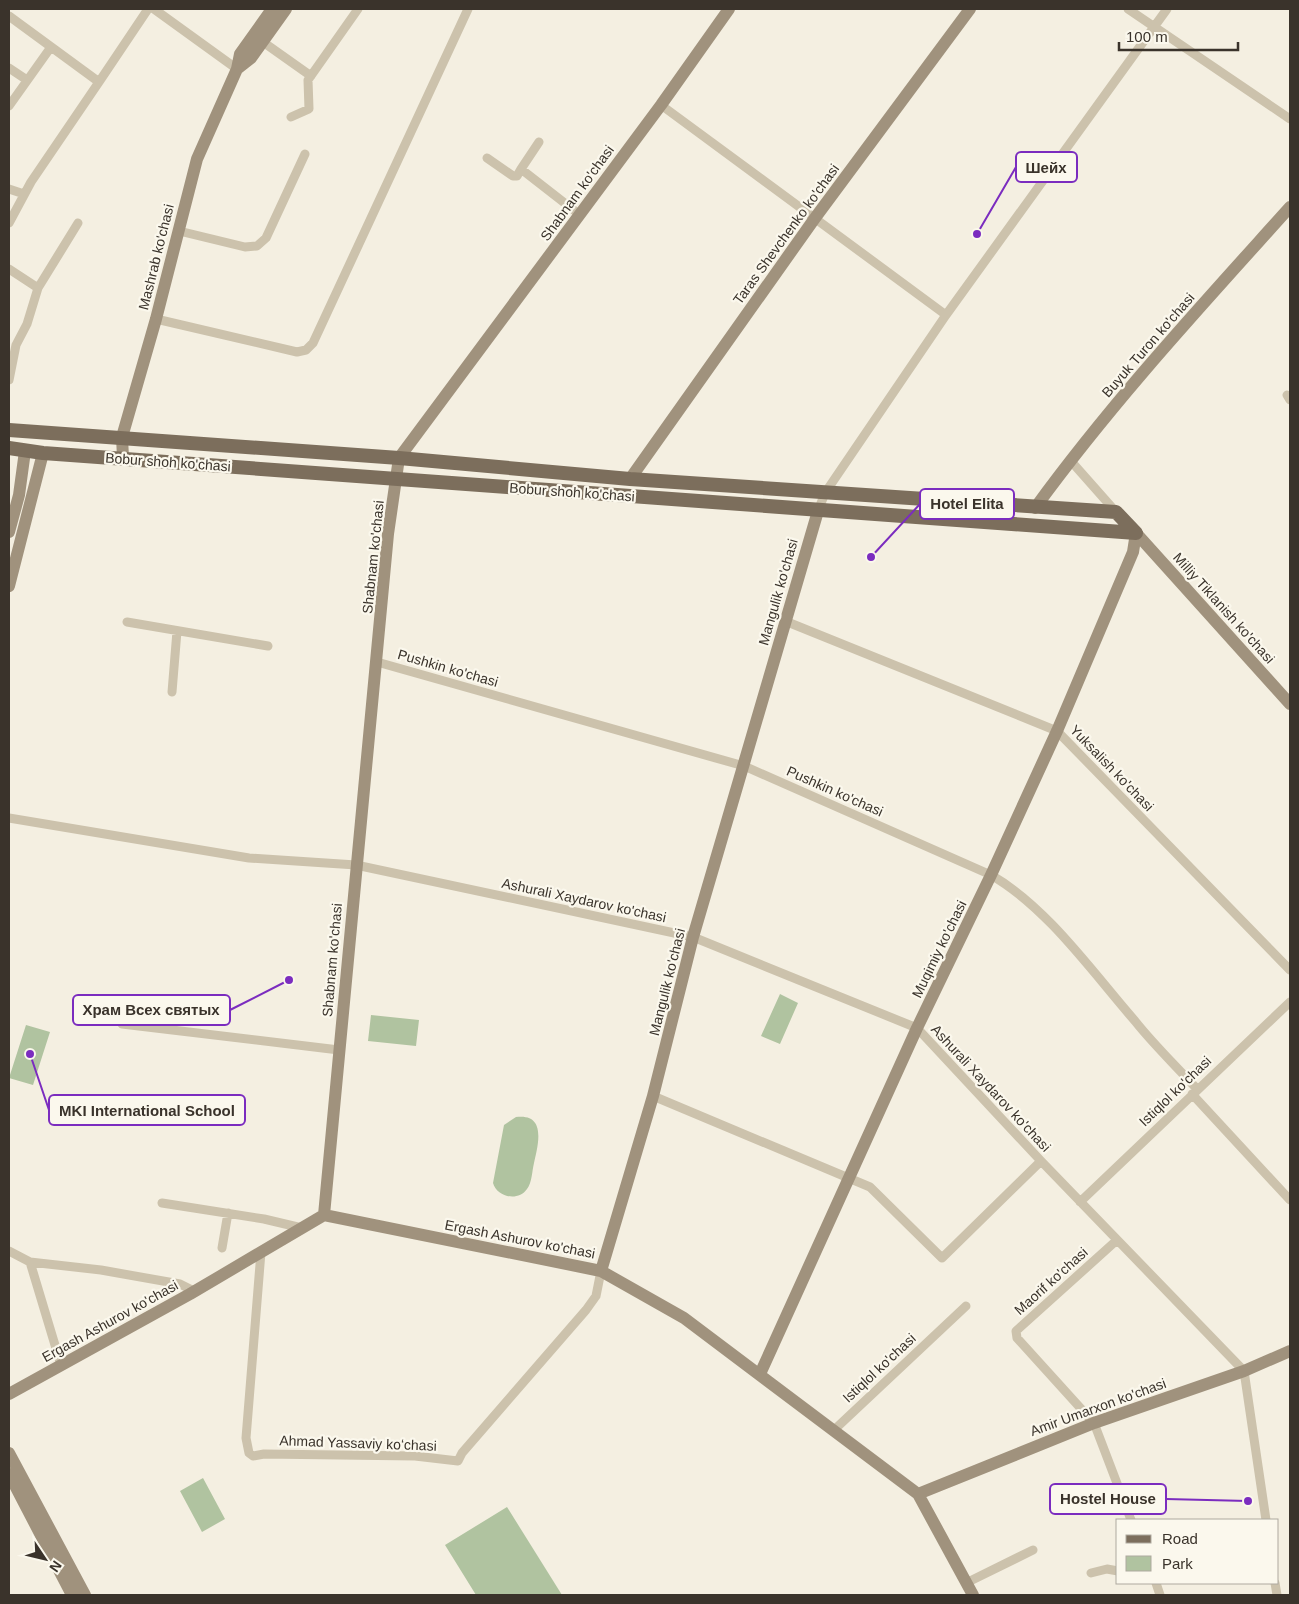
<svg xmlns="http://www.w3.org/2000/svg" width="1299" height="1604" viewBox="0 0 1299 1604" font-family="Arial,sans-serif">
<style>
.park{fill:#b0c3a0}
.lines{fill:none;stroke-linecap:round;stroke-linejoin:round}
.street{stroke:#ccc2ac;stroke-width:9}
.secondary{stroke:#a0927d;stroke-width:12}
.primary{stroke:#7c6e5c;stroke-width:14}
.labels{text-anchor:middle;stroke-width:4.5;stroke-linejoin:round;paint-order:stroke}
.street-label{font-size:14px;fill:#3a332b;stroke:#fbf8ed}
.leader{fill:none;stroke:#7b2cbf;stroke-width:2}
.callout-dot{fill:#7b2cbf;stroke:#fbf8ed;stroke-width:2}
.callout{fill:#fbf8ed;stroke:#7b2cbf;stroke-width:2}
.callout-label{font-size:15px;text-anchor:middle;font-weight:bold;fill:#3a332b}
</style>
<rect width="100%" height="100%" fill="#f4efe1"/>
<!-- park -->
<path class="park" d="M780,994L798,1003L780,1044L761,1036Z
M371,1015L419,1020L416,1046L368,1041Z
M26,1025L50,1032L33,1085L9,1078Z
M516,1117C547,1113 538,1145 534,1163C532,1171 532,1183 527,1189C518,1202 497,1197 493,1183L504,1125Z
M203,1478L225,1519L202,1532L180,1491Z
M507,1507L562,1595H476L445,1545Z"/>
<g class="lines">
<!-- street -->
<path class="street" d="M154,9L237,69
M1128,9L1290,119
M9,16L99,82L31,182L9,223
M263,42L311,76
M9,68L27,80
M99,82L148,9
M661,105L946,315
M9,106L51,47
M291,117L309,109L308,80L358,9
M487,158L513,176H517L521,169L580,215
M521,169L539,142
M9,189L24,194
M179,231L245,247L257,246L266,238L305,154
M9,269L38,288L27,324L16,345L9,380
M38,288L78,223
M156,319L297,352L306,350L313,343L468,9
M1287,395L1290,400
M1070,460L1116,512
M818,511L825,493L946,315L1167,9
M785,621L1057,731L1290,970
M127,622L268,646
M377,662L744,766L991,875C1047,907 1093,973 1135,1021C1154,1045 1176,1066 1197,1089
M172,692L177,631
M9,818L249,858L356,865L693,937L917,1028L1041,1161L1244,1371L1266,1520
M122,1024L339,1050
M1192,1094L1290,1200
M653,1096L870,1187L942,1258L1041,1161
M1080,1202L1290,1002
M162,1203L264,1219L302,1228
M1117,1240L1016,1331L1017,1338L1094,1423L1131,1520
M222,1248L228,1213
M9,1251L30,1262L101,1270L180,1284L194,1291
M261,1252L246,1438L249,1453L253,1456L264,1454L415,1456L458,1461L462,1453L586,1310L596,1296L601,1271
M30,1262L61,1365
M834,1430L966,1306
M1091,1573L1107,1569L1118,1571
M966,1583L1033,1550
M1156,1583L1160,1595
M1275,1583L1277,1595"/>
<!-- secondary -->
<path class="secondary" d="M237,69L251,58L286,9
M123,458L122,437L156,319L197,159L237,69L240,54L272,9
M630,479L815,218L970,9
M1035,508C1113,401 1202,305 1290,207
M9,532L19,495L25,451
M1136,533L1290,704
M9,586L43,453
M324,1215L388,534L399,458L661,105L729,9
M601,1271L653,1096L693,937L818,511
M760,1374L917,1028L991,875L1057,731L1133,552L1136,533
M9,1394L190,1294L324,1215L601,1271L684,1318L918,1494L973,1595
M9,1453L85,1595
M9,1474L72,1595
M918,1494L1094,1423L1244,1371L1290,1351"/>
<!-- primary -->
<path class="primary" d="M9,430L399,458L630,479L1116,512L1136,533
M9,448L43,453L1136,533"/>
</g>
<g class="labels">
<!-- street labels -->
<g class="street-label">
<text transform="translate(577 193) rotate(-54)" y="5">Shabnam ko'chasi</text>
<text transform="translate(786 234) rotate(-54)" y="5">Taras Shevchenko ko'chasi</text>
<text transform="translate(156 257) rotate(-76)" y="5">Mashrab ko'chasi</text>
<text transform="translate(1148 345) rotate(-49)" y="5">Buyuk Turon ko'chasi</text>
<text transform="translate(168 462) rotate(4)" y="5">Bobur shoh ko'chasi</text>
<text transform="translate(572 492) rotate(4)" y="5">Bobur shoh ko'chasi</text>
<text transform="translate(373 557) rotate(-84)" y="5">Shabnam ko'chasi</text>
<text transform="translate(778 592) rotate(-74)" y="5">Mangulik ko'chasi</text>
<text transform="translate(1224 608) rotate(48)" y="5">Milliy Tiklanish ko'chasi</text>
<text transform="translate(448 668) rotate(16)" y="5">Pushkin ko'chasi</text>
<text transform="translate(1112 768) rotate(46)" y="5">Yuksalish ko'chasi</text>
<text transform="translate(835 791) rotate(24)" y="5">Pushkin ko'chasi</text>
<text transform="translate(584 900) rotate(12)" y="5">Ashurali Xaydarov ko'chasi</text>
<text transform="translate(939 949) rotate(-64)" y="5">Muqimiy ko'chasi</text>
<text transform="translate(332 960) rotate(-85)" y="5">Shabnam ko'chasi</text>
<text transform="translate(667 982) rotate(-76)" y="5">Mangulik ko'chasi</text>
<text transform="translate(991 1088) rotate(47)" y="5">Ashurali Xaydarov ko'chasi</text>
<text transform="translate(1175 1091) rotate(-44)" y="5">Istiqlol ko'chasi</text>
<text transform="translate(520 1239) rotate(11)" y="5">Ergash Ashurov ko'chasi</text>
<text transform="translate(1051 1281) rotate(-42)" y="5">Maorif ko'chasi</text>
<text transform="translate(110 1321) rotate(-29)" y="5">Ergash Ashurov ko'chasi</text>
<text transform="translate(879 1368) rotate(-43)" y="5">Istiqlol ko'chasi</text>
<text transform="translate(1098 1407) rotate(-20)" y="5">Amir Umarxon ko'chasi</text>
<text transform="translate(358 1443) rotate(2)" y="5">Ahmad Yassaviy koʻchasi</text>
</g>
</g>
<!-- callouts -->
<path class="leader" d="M977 234L1016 167M871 557L920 504M289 980L230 1010M30 1054L49 1110M1248 1501L1166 1499"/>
<g class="callout-dot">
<circle cx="977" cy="234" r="5"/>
<circle cx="871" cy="557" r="5"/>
<circle cx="289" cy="980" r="5"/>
<circle cx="30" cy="1054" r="5"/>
<circle cx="1248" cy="1501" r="5"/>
</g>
<g class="callout">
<rect x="1016" y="152" width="61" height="30" rx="5"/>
<rect x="920" y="489" width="94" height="30" rx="5"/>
<rect x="73" y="995" width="157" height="30" rx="5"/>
<rect x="49" y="1095" width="196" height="30" rx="5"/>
<rect x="1050" y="1484" width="116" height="30" rx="5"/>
</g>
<g class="callout-label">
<text x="1046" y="173">Шейх</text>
<text x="967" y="509">Hotel Elita</text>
<text x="151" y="1015">Храм Всех святых</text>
<text x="147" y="1116">MKI International School</text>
<text x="1108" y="1504">Hostel House</text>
</g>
<!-- border -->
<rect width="1299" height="1604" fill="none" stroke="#3a332b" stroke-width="20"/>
<!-- legend -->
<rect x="1116" y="1519" width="162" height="65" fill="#fbf8ed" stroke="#aea99f"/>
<rect x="1126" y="1535" width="25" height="8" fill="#7c6e5c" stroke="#aea99f"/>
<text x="1162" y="1544" font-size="15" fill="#3a332b">Road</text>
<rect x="1126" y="1556" width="25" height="15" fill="#b0c3a0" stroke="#aea99f"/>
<text x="1162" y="1569" font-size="15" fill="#3a332b">Park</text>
<!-- north arrow -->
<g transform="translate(45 1559) rotate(125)" stroke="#fbf8ed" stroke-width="4" paint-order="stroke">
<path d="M0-4L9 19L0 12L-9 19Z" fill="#3a332b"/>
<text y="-8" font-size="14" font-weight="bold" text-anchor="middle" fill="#3a332b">N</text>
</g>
<!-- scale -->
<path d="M1119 42v8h119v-8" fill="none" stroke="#3a332b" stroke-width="2.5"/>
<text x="1126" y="42" font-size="15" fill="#3a332b" stroke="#fbf8ed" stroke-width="4" paint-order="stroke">100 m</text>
</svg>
